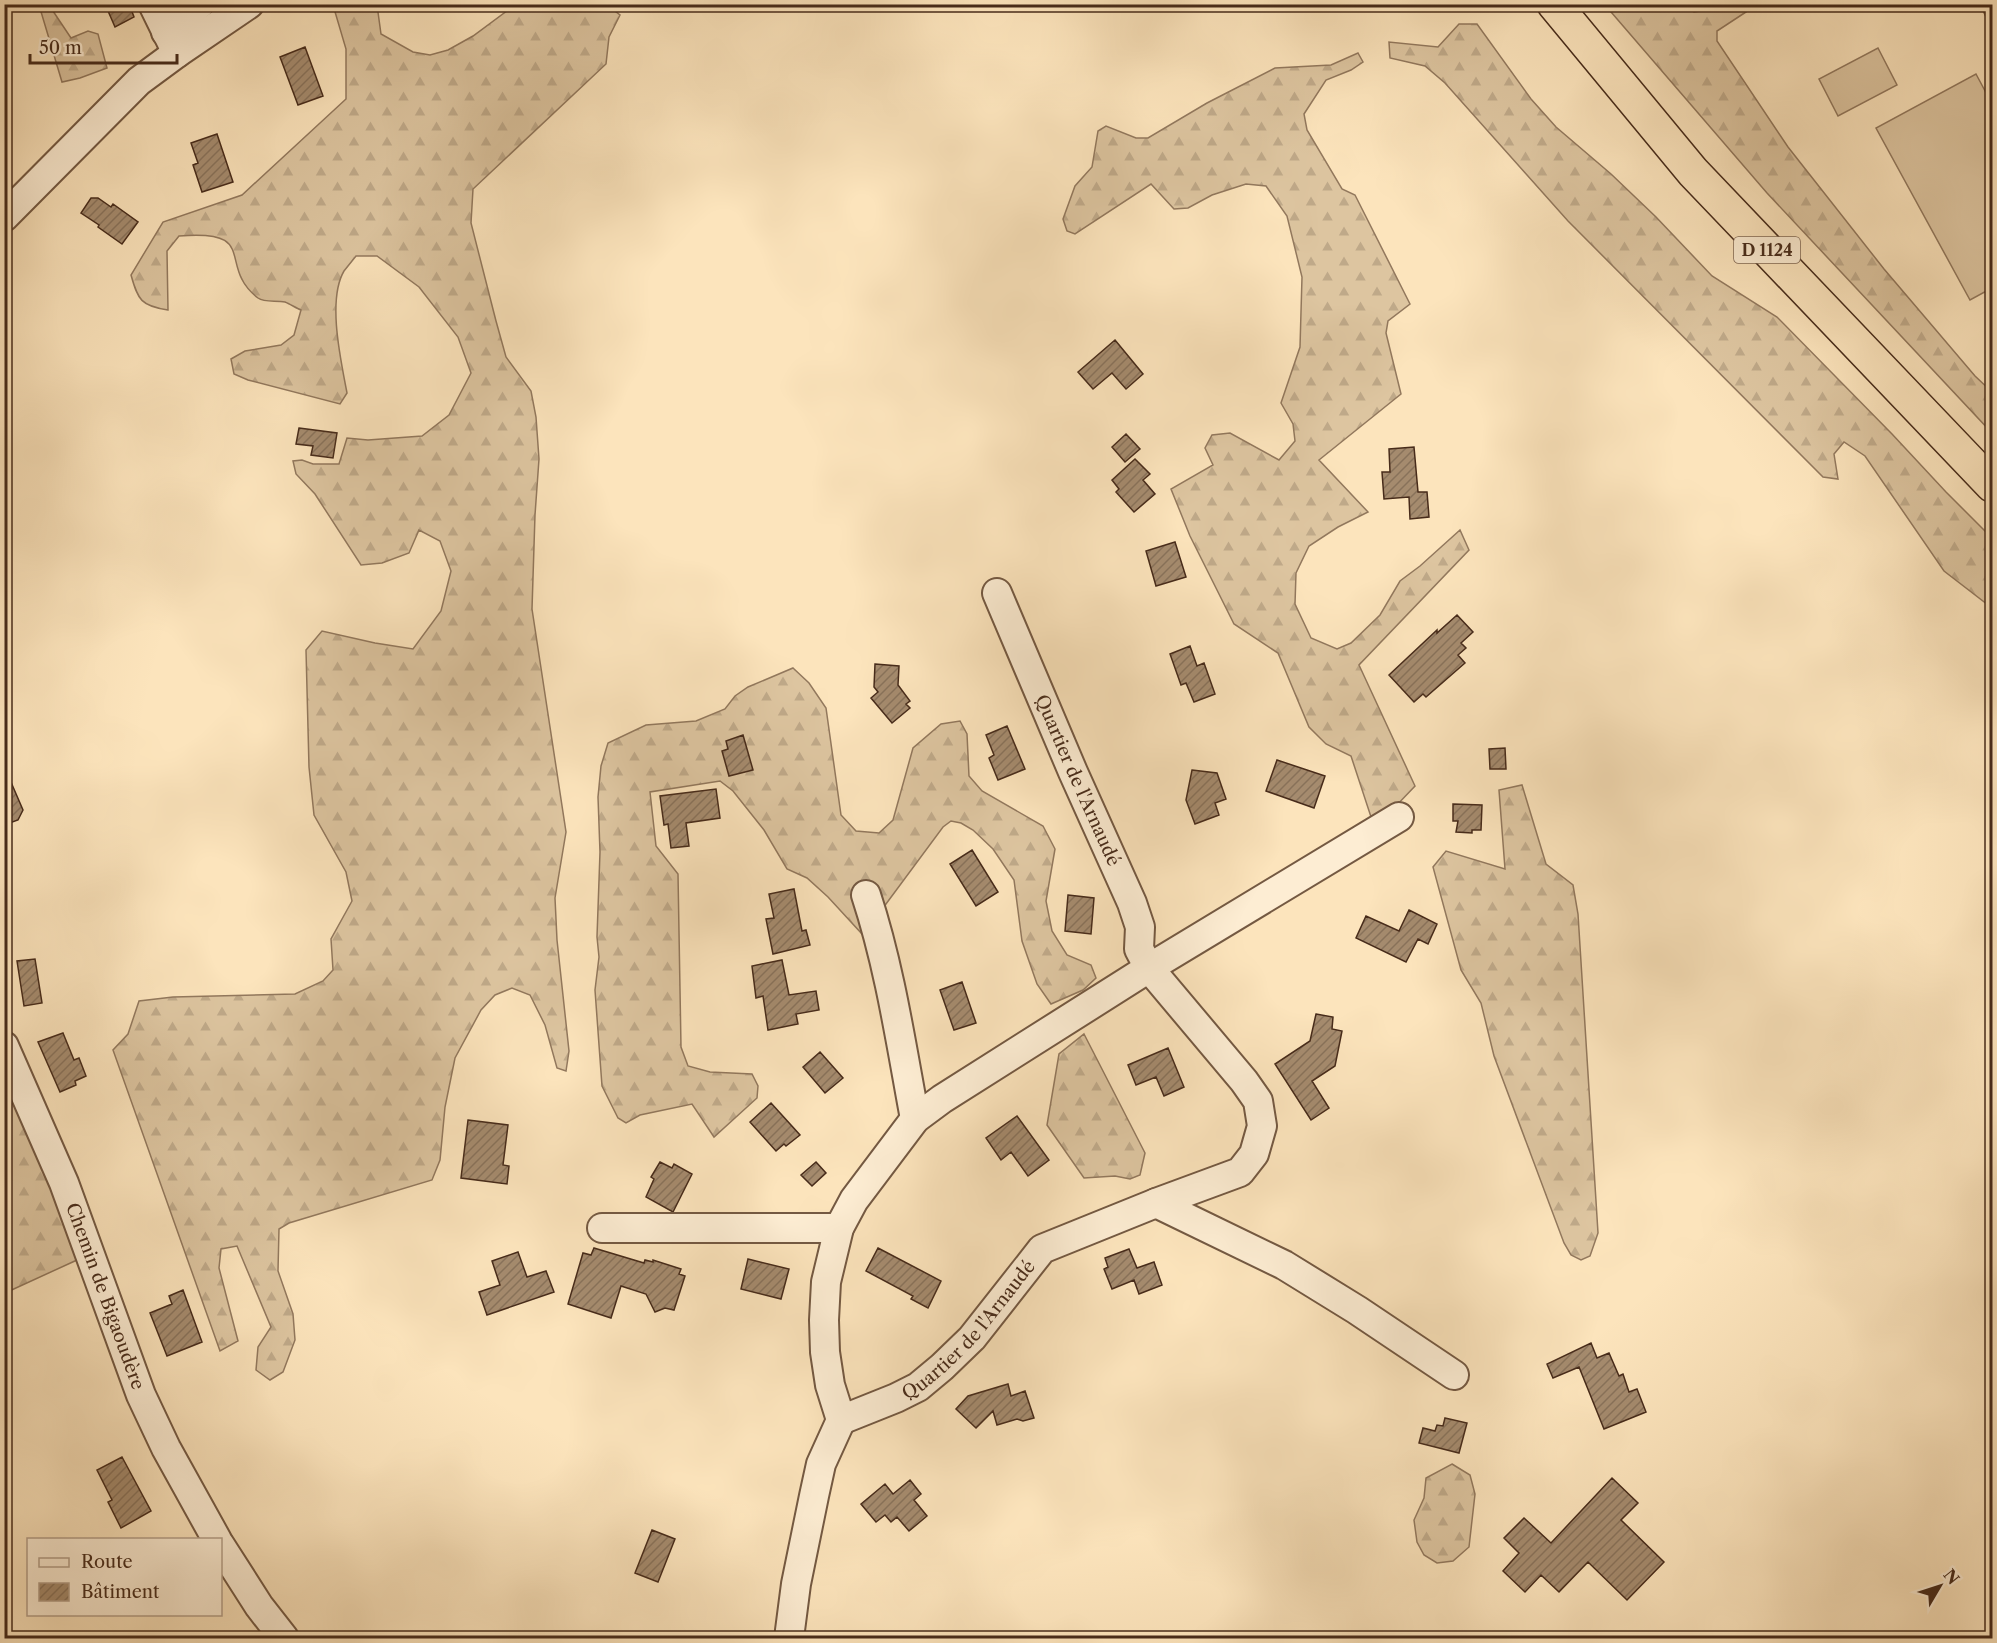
<svg xmlns="http://www.w3.org/2000/svg" width="1997" height="1643" viewBox="0 0 1997 1643" font-family="'Libre Caslon Text',serif">
<style>
.forest{fill:url(#forest-firs);stroke:#92785d;stroke-width:1.5}
.pitch{fill:#ddc5a0;stroke:#92785d;stroke-width:1.5}
.lines{fill:none;stroke-linecap:round;stroke-linejoin:round}
.stream{stroke:#8e745a;stroke-width:6}
.building{fill:url(#building-hatch);stroke:#472b1a;stroke-width:1.5}
.minor-casing{stroke:#745942;stroke-width:32}
.highway-casing{stroke:#472b1a;stroke-width:36}
.minor{stroke:#fdedd3;stroke-width:28}
.highway{stroke:#fce4bc;stroke-width:33}
.labels{text-anchor:middle;stroke-width:5;stroke-linejoin:round;paint-order:stroke}
.shield{fill:#fdedd3;stroke:#7e6552;stroke-width:1.5}
.shield-label{font-size:16px;font-weight:bold;fill:#472b1a}
.street-label{font-size:18px;fill:#472b1a;stroke:#fdedd3}
</style>
<defs>
<pattern id="forest-firs" width="22" height="20" patternUnits="userSpaceOnUse" patternTransform="scale(1.5)"><rect width="22" height="20" fill="#ddc5a0"/><path d="M5 1l3.5 6h-7zM16 11l3.5 6h-7z" fill="#bfa989"/></pattern>
<pattern id="building-hatch" width="6" height="6" patternUnits="userSpaceOnUse" patternTransform="scale(1.5)"><rect width="6" height="6" fill="#a58b6e"/><path d="M-1 1l2-2M0 6l6-6M5 7l2-2" fill="none" stroke="#88725a"/></pattern>
</defs>
<rect width="100%" height="100%" fill="#fce4bc"/>
<filter id="stains"><feTurbulence type="fractalNoise" baseFrequency=".00333" numOctaves="4"/><feColorMatrix values="0 0 0 0 .2 0 0 0 0 .09 0 0 0 0 .02 0 0 0 .5 -.17"/></filter>
<radialGradient id="worn" r=".72"><stop offset=".6" stop-color="#630" stop-opacity="0"/><stop offset="1" stop-color="#630" stop-opacity=".3"/></radialGradient>
<!-- forest -->
<path class="forest" d="M39,5H49L71,38L88,31L98,34L107,68L80,78L62,82Z
M333,5H377L381,34L413,52L430,55L448,50L473,36L515,5H607L620,15L609,37L606,64L473,189L471,223L496,321L506,357L531,391L536,417L539,459L535,515L532,609L566,832L555,898L557,940L569,1051L566,1071L557,1068L545,1025L530,995L512,988L495,995L481,1010L455,1058L445,1107L440,1160L432,1180L289,1223L279,1229L278,1271L293,1314L295,1340L283,1372L270,1380L256,1370L258,1347L271,1327L237,1246L221,1249L219,1268L238,1341L220,1351L113,1050L128,1034L139,1001L173,997L295,994L323,981L333,970L331,939L352,901L346,872L314,815L309,767L306,650L322,631L375,643L413,649L441,611L451,571L440,541L419,530L409,553L382,563L361,565L315,494L296,474L293,461L302,460L313,464H339L347,438L368,440L422,436L449,415L471,373L458,337L419,287L377,256H356C352,261 348,266 344,271C327,300 341,361 347,393L340,404L248,380L234,374L231,359L245,351L281,345L294,335L301,310C296,308 290,304 285,302C276,300 265,303 258,298C216,266 261,229 179,236L167,251L168,310C141,306 138,300 131,275L163,222L242,195L346,99V49Z
M1605,5H1682L1694,12L1740,5L1746,12L1717,31V41L1788,147L1884,269L1975,376L1992,392V433L1767,193Z
M1459,24H1477L1531,99L1556,127L1611,174L1656,217L1712,276L1777,317L1892,434L1946,492L1992,538V608L1944,571L1865,456L1844,442L1834,454L1838,479L1823,477L1568,221L1445,83L1425,66L1390,58L1389,42L1438,47Z
M1358,53L1363,62L1351,70L1326,80L1304,114L1307,130L1342,189L1355,195L1410,304L1388,321L1386,333L1401,394L1319,460L1368,512L1338,527L1309,546L1296,573L1295,604L1311,638L1337,649L1351,643L1380,615L1400,581L1420,566L1460,530L1469,550L1359,665L1415,786L1395,807L1372,820L1351,756L1326,744L1309,727L1278,653L1234,624L1190,536L1171,489L1213,465L1205,448L1212,435L1230,433L1279,460L1295,441L1293,424L1281,403L1300,347L1302,277L1287,216L1266,186L1246,184L1212,195L1188,208L1174,209L1151,184L1075,234L1067,231L1063,219L1075,186L1092,167L1098,131L1106,126L1136,138H1148L1207,103L1275,68L1331,65Z
M793,668L809,683L826,708L841,815L856,831L879,833L893,820L913,748L941,724L960,721L967,734L969,776L982,791L1043,826L1055,849L1046,901L1052,931L1067,955L1091,965L1096,978L1083,990L1051,1004L1037,984L1022,941L1014,880L993,849L973,830L961,823L951,821L943,827L863,935L828,897L807,878L787,869L764,830L733,791L720,781L650,792L656,846L678,874L681,1047L688,1066L710,1072L752,1074L758,1086L757,1098L714,1137L692,1104L640,1115L626,1123L618,1118L602,1086L595,990L599,957L597,937L600,852L598,797L601,766L608,743L646,725L696,721L725,709L735,696L748,687Z
M1522,785L1546,864L1573,885L1578,914L1598,1233L1590,1256L1581,1260L1571,1255L1564,1243L1494,1056L1481,1003L1461,970L1433,867L1446,851L1505,869L1499,790Z
M1084,1034L1145,1153L1140,1175L1130,1179L1115,1176L1084,1178L1047,1125L1059,1054Z
M4,1079L50,1187L77,1260L5,1293Z
M1452,1464L1470,1475L1475,1494L1469,1547L1453,1561L1437,1563L1424,1555L1417,1542L1414,1520L1424,1498L1426,1478Z"/>
<!-- pitch -->
<path class="pitch" d="M1878,48L1897,85L1838,116L1819,79Z
M1976,74L1992,104V288L1970,300L1876,128Z"/>
<g class="lines">
<!-- stream -->
<path class="stream" d="M1982,4L1992,24"/>
</g>
<!-- building -->
<path class="building" d="M105,4H129L134,17L115,27Z
M305,47L323,96L298,105L280,57Z
M217,134L233,182L202,192L193,165L198,163L191,143Z
M91,198H98L111,207L113,204L138,222L122,244L98,227L99,225L81,213Z
M1115,340L1143,374L1126,389L1112,373L1093,389L1078,372Z
M299,428L337,433L333,458L311,455L313,446L296,444Z
M1126,434L1140,449L1125,462L1112,447Z
M1414,447L1418,492H1427L1429,517L1410,519L1409,497L1384,499L1382,472H1390L1389,449Z
M1135,459L1150,474L1143,480L1155,494L1134,512L1116,492L1119,489L1112,480Z
M1175,542L1186,577L1156,586L1146,551Z
M1457,615L1473,632L1461,643L1466,648L1458,655L1465,663L1426,697L1423,694L1414,702L1389,675L1437,630V633Z
M1190,646L1197,666L1204,663L1215,694L1194,702L1186,683L1181,685L1170,654Z
M875,664L899,666L898,685L910,701L906,704L910,708L892,723L871,698L878,692L874,687Z
M1007,726L1025,769L998,780L989,758L994,755L986,735Z
M743,735L753,770L729,776L722,751L728,749L726,741Z
M1505,748L1506,769H1490L1489,749Z
M1277,760L1325,776L1314,808L1266,791Z
M4,766L23,810L18,820L4,825Z
M1192,770L1217,773L1226,799L1215,803L1219,815L1195,824L1186,800Z
M716,789L720,818L686,823L689,846L671,848L668,824L664,825L660,796Z
M1453,804L1482,805L1481,830H1472V833L1456,832L1458,821H1453Z
M972,850L998,892L976,906L950,864Z
M794,889L802,931L806,930L810,945L773,954L766,919L774,918L769,894Z
M1068,895L1094,898L1091,934L1065,931Z
M1409,910L1437,924L1428,944L1418,939L1406,962L1356,938L1366,916L1399,931Z
M35,959L42,1003L24,1006L17,961Z
M782,960L789,995L816,991L819,1010L796,1014L798,1024L768,1030L763,996L756,998L752,966Z
M962,982L976,1023L954,1030L940,990Z
M1316,1014L1333,1017L1332,1029L1342,1031L1335,1066L1312,1081L1329,1108L1311,1120L1275,1064L1310,1041Z
M63,1033L74,1060L79,1058L86,1076L75,1081L76,1085L60,1092L38,1042Z
M1168,1048L1184,1087L1164,1096L1156,1077L1136,1085L1128,1065Z
M820,1052L843,1078L825,1093L803,1067Z
M771,1103L800,1135L786,1146L784,1144L776,1151L750,1122Z
M1017,1116L1049,1160L1028,1176L1011,1152L1001,1160L986,1138Z
M468,1120L508,1125L503,1165L509,1166L507,1184L461,1178Z
M660,1162L672,1168L674,1164L692,1174L673,1212L646,1197L654,1179L651,1177Z
M816,1162L826,1173L812,1186L801,1175Z
M594,1248L644,1263L645,1260L653,1262V1260L681,1269L679,1274L685,1276L674,1310L665,1308L655,1312L646,1294L621,1286L611,1318L568,1304L583,1253L591,1255Z
M878,1248L941,1281L928,1308L911,1299L913,1296L866,1271Z
M1129,1249L1137,1268L1154,1262L1162,1285L1139,1294L1134,1280L1112,1289L1104,1269L1108,1267L1105,1258Z
M518,1252L527,1277L546,1271L554,1292L487,1315L479,1292L500,1285L492,1261Z
M748,1259L789,1269L781,1299L741,1289Z
M183,1290L202,1342L167,1356L150,1313L172,1304L169,1296Z
M1591,1343L1597,1358L1609,1353L1619,1376L1623,1374L1629,1392L1637,1389L1646,1412L1604,1429L1579,1367L1553,1378L1547,1364Z
M1008,1384L1011,1396L1025,1391L1034,1418L1023,1421L1017,1419L997,1425L993,1411L976,1428L956,1409L968,1396Z
M1445,1418L1467,1423L1459,1453L1419,1443L1423,1428L1435,1431L1437,1425L1443,1426Z
M122,1457L151,1511L121,1528L108,1502L112,1500L97,1470Z
M1612,1478L1638,1503L1621,1520L1664,1562L1627,1600L1588,1562L1559,1592L1541,1575L1525,1592L1503,1571L1519,1553L1504,1538L1524,1518L1551,1543Z
M910,1480L921,1494L914,1500L927,1516L909,1531L897,1517L891,1522L885,1515L876,1522L861,1504L885,1484L893,1494Z
M652,1530L675,1539L658,1582L635,1573Z"/>
<g class="lines">
<defs>
<g id="minor">
<path d="M153,4L177,53"/>
<path d="M166,32L200,4"/>
<path d="M4,217L139,81L177,53L249,4"/>
<path id="s1" d="M997,593L1073,772L1132,903L1140,927L1139,949L1149,968L1244,1081L1258,1101L1262,1126L1254,1154L1240,1172L1156,1203"/>
<path d="M866,895C890,968 901,1044 915,1119"/>
<path id="s2" d="M4,1046L64,1183L141,1395L166,1448L217,1540"/>
<path d="M602,1228H839"/>
<path id="s3" d="M841,1420L896,1398L918,1387L942,1367L972,1338L1042,1249L1156,1203L1284,1265L1357,1310L1454,1375"/>
<path d="M220,1545L259,1606L284,1638"/>
<path d="M789,1638L796,1584L814,1496L821,1464L841,1420L830,1385L825,1352L824,1320L826,1282L839,1228L854,1200L915,1119L942,1099L1149,968L1399,817"/>
</g>
<path id="highway" d="M1554,4L1693,172L1992,485"/>
</defs>
<!-- minor casing -->
<use href="#minor" class="minor-casing"/>
<!-- highway casing -->
<use href="#highway" class="highway-casing"/>
<!-- minor -->
<use href="#minor" class="minor"/>
<!-- highway -->
<use href="#highway" class="highway"/>
</g>
<g class="labels">
<!-- shield labels -->
<rect class="shield" x="1734" y="237" width="66" height="26" rx="4.5"/>
<g class="shield-label">
<text x="1767" y="256">D 1124</text>
</g>
<!-- street labels -->
<g class="street-label">
<text dy="6" stroke="none"><textPath href="#s1" startOffset="204">Quartier de l'Arnaudé</textPath></text>
<text dy="6" stroke="none"><textPath href="#s2" startOffset="270">Chemin de Bigaoudère</textPath></text>
<text dy="6" stroke="none"><textPath href="#s3" startOffset="160">Quartier de l'Arnaudé</textPath></text>
</g>
</g>
<!-- margin -->
<rect width="1997" height="1643" fill="none" stroke="#fce4bc" stroke-width="24"/>
<rect x="6" y="6" width="1985" height="1631" fill="none" stroke="#472b1a" stroke-width="3"/>
<rect x="12" y="12" width="1973" height="1619" fill="none" stroke="#472b1a" stroke-width="1.5"/>
<!-- legend -->
<rect x="27" y="1538" width="195" height="78" fill="#fdedd3" stroke="#b49f89" stroke-width="1.5"/>
<rect x="39" y="1558" width="30" height="9" fill="#fdedd3" stroke="#b49f89" stroke-width="1.5"/>
<text x="81" y="1568" font-size="18" fill="#472b1a">Route</text>
<rect x="39" y="1583" width="30" height="18" fill="url(#building-hatch)" stroke="#b49f89" stroke-width="1.5"/>
<text x="81" y="1598" font-size="18" fill="#472b1a">Bâtiment</text>
<!-- north arrow -->
<g transform="translate(1940 1586) rotate(51)" stroke="#fdedd3" stroke-width="4.5" paint-order="stroke">
<path d="M0-4.5L10 22L0 15L-10 22Z" fill="#472b1a"/>
<text y="-9" font-size="16" font-weight="bold" text-anchor="middle" fill="#472b1a">N</text>
</g>
<!-- scale -->
<path d="M30 54v9h147v-9" fill="none" stroke="#472b1a" stroke-width="3"/>
<text x="39" y="54" font-size="18" fill="#472b1a" stroke="#fdedd3" stroke-width="4.5" paint-order="stroke">50 m</text>
<rect width="100%" height="100%" filter="url(#stains)"/>
<rect width="100%" height="100%" fill="url(#worn)"/>
</svg>
